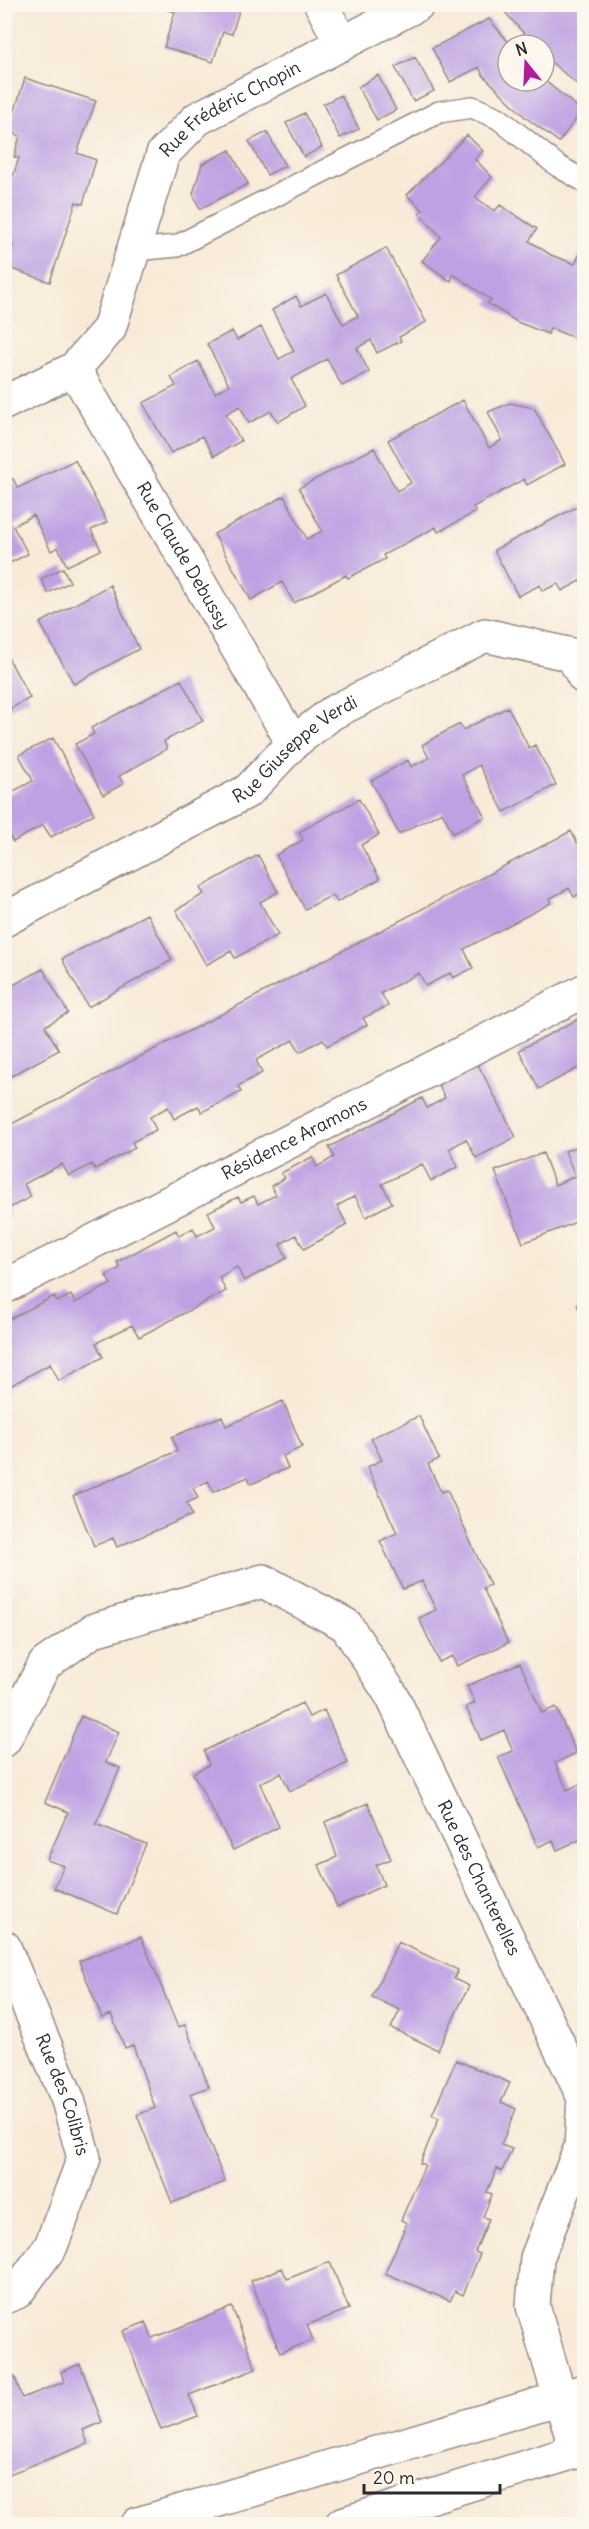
<svg xmlns="http://www.w3.org/2000/svg" width="589" height="2529" viewBox="0 0 589 2529" font-family="Delius,sans-serif">
<style>
.building{fill:#bda1e3}
.lines{fill:none;stroke-linecap:round;stroke-linejoin:round}
.service-casing{stroke:#928a81;stroke-width:24}
.minor-casing{stroke:#928a81;stroke-width:36}
.secondary-casing{stroke:#928a81;stroke-width:36}
.service{stroke:#fff;stroke-width:21}
.minor{stroke:#fff;stroke-width:33}
.secondary{stroke:#fff;stroke-width:33}
.labels{text-anchor:middle;stroke-width:4.5;stroke-linejoin:round;paint-order:stroke}
.street-label{font-size:18px;fill:#2b2b2b;stroke:#fbf7ec}
</style>
<rect width="100%" height="100%" fill="#fbf7ec"/>
<filter id="ink" filterUnits="userSpaceOnUse"><feTurbulence type="fractalNoise" baseFrequency=".0167" numOctaves="2"/><feDisplacementMap in="SourceGraphic" scale="12" xChannelSelector="R" yChannelSelector="G"/><feConvolveMatrix kernelMatrix="1 2 1 2 8 2 1 2 1" color-interpolation-filters="sRGB"/></filter>
<filter id="wash" filterUnits="userSpaceOnUse"><feTurbulence type="fractalNoise" baseFrequency=".008" numOctaves="4" result="noise"/><feDisplacementMap in="SourceGraphic" scale="24" xChannelSelector="R" yChannelSelector="G"/><feGaussianBlur stdDeviation="1.35" result="paint"/><feColorMatrix in="noise" values="0 0 0 0 0 0 0 0 0 0 0 0 0 0 0 0 0 1.4 0 .05"/><feComposite in="paint" operator="in"/></filter>
<g filter="url(#wash)">
<rect width="100%" height="100%" fill="#f8ead7"/>
<g id="blocks">
<!-- building -->
<path class="building" d="M167,4H241L232,34L223,32L213,62L164,47L175,12L166,9Z
M518,4H584V90L544,56V45H534L504,11Z
M489,19L511,45H508V81H545L582,111L559,142L525,117L483,75L479,67L450,82L432,48Z
M415,57L434,91L413,101L395,67Z
M378,75L396,110L377,120L358,87Z
M25,78L96,101L77,153L96,160L83,204L76,202L50,282L6,267L13,245L4,241V203L19,158L14,157L20,136L8,132Z
M341,95L359,129L340,138L323,104Z
M304,113L322,147L304,157L286,123Z
M267,132L285,166L267,175L249,141Z
M467,135L483,151L475,159L492,177L475,197L495,211L500,205L537,229L529,241L551,255L575,264L581,251L584,253V342L550,328L548,334L517,322L487,303L491,300L453,274L451,281L422,261L441,237L419,213L423,210L407,195Z
M230,150L248,184L200,209L193,194L202,164Z
M386,248L426,322L399,337L401,341L377,353L371,340L357,348L369,372L342,386L327,359L291,379L305,406L278,422L271,411L249,423L240,406L226,414L241,441L214,456L202,436L171,453L143,403L176,386L171,377L198,361L215,393L229,385L207,344L232,331L237,340L261,327L279,359L294,351L272,310L296,296L301,306L326,293L343,324L358,316L336,275Z
M463,400L489,448L502,440L488,412L510,403L534,408L565,464L527,485L524,479L473,507L476,512L438,532L436,527L383,555L385,559L348,578L346,575L294,603L282,582L251,600L214,534L284,496L307,539L322,531L299,488L374,448L397,491L411,483L388,440Z
M75,460L107,522L91,530L101,550L67,566L58,547L51,551L33,515L13,526L28,554L4,566V483L13,479L18,488Z
M584,503V579L562,591L558,584L542,591L540,585L518,596L494,550Z
M63,568L70,582L48,593L41,579Z
M110,585L139,649L74,684L40,623Z
M4,650L30,698L4,712Z
M181,680L203,721L164,741L167,749L119,776L123,784L103,795L75,744L94,734L91,728Z
M508,707L529,748L535,745L556,785L504,812L479,765L462,775L485,817L453,833L442,812L399,834L371,781L408,760L411,767L429,758L422,745L441,734L460,724L463,730Z
M53,738L94,814L51,837L43,825L13,842L4,827V796L33,781L19,755Z
M359,799L379,835L361,845L380,879L337,902L333,895L305,909L276,855L303,840L299,832Z
M571,831L577,843L584,838V891L574,897L569,888L549,899L551,903L464,949L473,968L453,978L450,973L426,986L419,973L381,993L388,1006L363,1018L367,1025L327,1046L323,1039L300,1052L293,1040L256,1060L262,1073L238,1086L241,1092L202,1112L198,1106L174,1119L168,1107L150,1117L156,1130L132,1142L135,1148L95,1169L92,1164L69,1176L62,1164L24,1184L31,1197L7,1209L10,1216L4,1219V1128Z
M258,855L278,892L260,902L278,935L235,958L231,951L206,965L176,910L204,894L200,888Z
M147,914L172,960L88,1007L62,959Z
M43,969L68,1013L45,1026L59,1050L4,1080V990Z
M584,1016V1065L539,1089L519,1050Z
M475,1059L516,1137L476,1158L466,1139L449,1149L458,1167L431,1181L422,1164L382,1184L392,1203L366,1217L355,1196L337,1206L347,1225L304,1249L296,1235L280,1244L287,1258L244,1281L237,1267L219,1277L226,1291L139,1337L132,1325L96,1343L103,1357L59,1381L50,1364L6,1388L8,1391L4,1393V1322L54,1296L57,1302L71,1295L75,1303L111,1284L106,1276L120,1268L117,1262L176,1230L179,1236L193,1228L197,1236L215,1227L208,1212L238,1197L241,1202L254,1196L258,1204L276,1195L271,1186L285,1178L281,1173L291,1168L312,1157L317,1167L334,1157L329,1147L422,1098L427,1108L445,1098L436,1080Z
M584,1144V1219L523,1243L495,1171L543,1153L555,1185L575,1176L565,1151Z
M584,1301V1323L577,1304Z
M283,1401L302,1447L283,1456L288,1468L251,1484L248,1477L213,1492L208,1481L193,1488L198,1498L187,1503L192,1515L117,1547L113,1538L94,1546L73,1496L177,1451L172,1437L222,1416L226,1426Z
M419,1416L439,1459L428,1464L441,1492L447,1490L490,1585L483,1588L508,1643L457,1666L452,1656L439,1662L419,1618L436,1610L422,1581L403,1589L380,1541L397,1533L367,1467L382,1460L371,1438Z
M520,1663L542,1713L556,1707L576,1753L555,1763L567,1790L584,1782V1838L557,1850L553,1840L538,1847L498,1757L513,1751L504,1730L481,1740L466,1707L475,1703L467,1686Z
M302,1703L309,1717L324,1710L348,1763L290,1791L281,1773L260,1783L279,1827L233,1850L193,1773L209,1765L204,1751Z
M81,1716L119,1732L106,1762L120,1768L96,1824L146,1844L117,1914L54,1888L64,1866L47,1860L68,1812L45,1802Z
M368,1803L391,1859L376,1865L384,1885L337,1907L319,1865L337,1857L325,1822Z
M141,1937L178,2027L185,2025L209,2087L190,2094L225,2182L172,2203L137,2115L155,2108L133,2045L125,2048L111,2014L102,2018L79,1961Z
M398,1942L458,1970L454,1979L469,1986L438,2050L391,2028L400,2010L372,1997Z
M456,2060L510,2083L501,2102L516,2109L501,2145L512,2149L502,2171L497,2168L487,2192L492,2194L483,2217L489,2219L475,2252L480,2254L463,2295L455,2291L450,2301L385,2273L407,2223L401,2220L425,2165L420,2163L439,2118L432,2115Z
M330,2262L349,2309L307,2325L313,2340L280,2353L251,2281L282,2268L287,2279Z
M232,2307L256,2369L189,2395L198,2416L161,2430L123,2331L146,2322L152,2338Z
M80,2364L102,2422L83,2430L88,2444L4,2476V2381L15,2377L22,2398L64,2382L61,2372Z"/>
</g>
</g>
<g filter="url(#ink)">
<use href="#blocks" fill-opacity="0" stroke="#928a81" stroke-width="1.5"/>
<g class="lines">
<defs>
<path id="service" d="M135,250L177,246L439,112L472,107L498,118L558,166L584,181"/>
<g id="minor">
<path d="M321,4L342,44"/>
<path id="s1" d="M74,369L293,743"/>
<path id="s2" d="M4,403L74,369L109,329L163,154L197,119L418,4"/>
<path id="s3" d="M4,920L248,791L293,743L332,713L485,635L572,655L584,677"/>
<path id="s4" d="M4,1287L584,991"/>
<path id="s5" d="M4,1740L45,1664L94,1630L263,1581L346,1625L392,1696L584,2098L581,2147L537,2258L533,2306L560,2398"/>
<path id="s6" d="M4,1947L68,2100L84,2158L51,2246L17,2292L4,2297"/>
</g>
<path id="secondary" d="M560,2398L577,2452
M138,2524L584,2391
M342,2524L584,2449"/>
</defs>
<!-- service casing -->
<use href="#service" class="service-casing"/>
<!-- minor casing -->
<use href="#minor" class="minor-casing"/>
<!-- secondary casing -->
<use href="#secondary" class="secondary-casing"/>
<!-- service -->
<use href="#service" class="service"/>
<!-- minor -->
<use href="#minor" class="minor"/>
<!-- secondary -->
<use href="#secondary" class="secondary"/>
</g>
</g>
<g class="labels">
<!-- street labels -->
<g class="street-label">
<text dy="6" stroke="none"><textPath href="#s2" startOffset="396">Rue Frédéric Chopin</textPath></text>
<text dy="6" stroke="none"><textPath href="#s1" startOffset="216">Rue Claude Debussy</textPath></text>
<text dy="6" stroke="none"><textPath href="#s3" startOffset="339">Rue Giuseppe Verdi</textPath></text>
<text dy="6" stroke="none"><textPath href="#s4" startOffset="326">Résidence Aramons</textPath></text>
<text dy="6" stroke="none"><textPath href="#s5" startOffset="702">Rue des Chanterelles</textPath></text>
<text dy="6" stroke="none"><textPath href="#s6" startOffset="159">Rue des Colibris</textPath></text>
</g>
</g>
<!-- margin -->
<rect width="589" height="2529" fill="none" stroke="#fbf7ec" stroke-width="24"/>
<!-- north arrow -->
<g transform="translate(526 63) rotate(342)"><circle r="28" fill="#fbf7ec" stroke="#a8a59f" stroke-width="1.5"/>
<path d="M0-4.5L10 22L0 15L-10 22Z" fill="#b5179e"/>
<text y="-9" font-size="16" font-weight="bold" text-anchor="middle" fill="#2b2b2b">N</text>
</g>
<!-- scale -->
<path d="M364 2484v9h136v-9" fill="none" stroke="#2b2b2b" stroke-width="3"/>
<text x="373" y="2484" font-size="18" fill="#2b2b2b" stroke="#fbf7ec" stroke-width="4.5" paint-order="stroke">20 m</text>
</svg>
